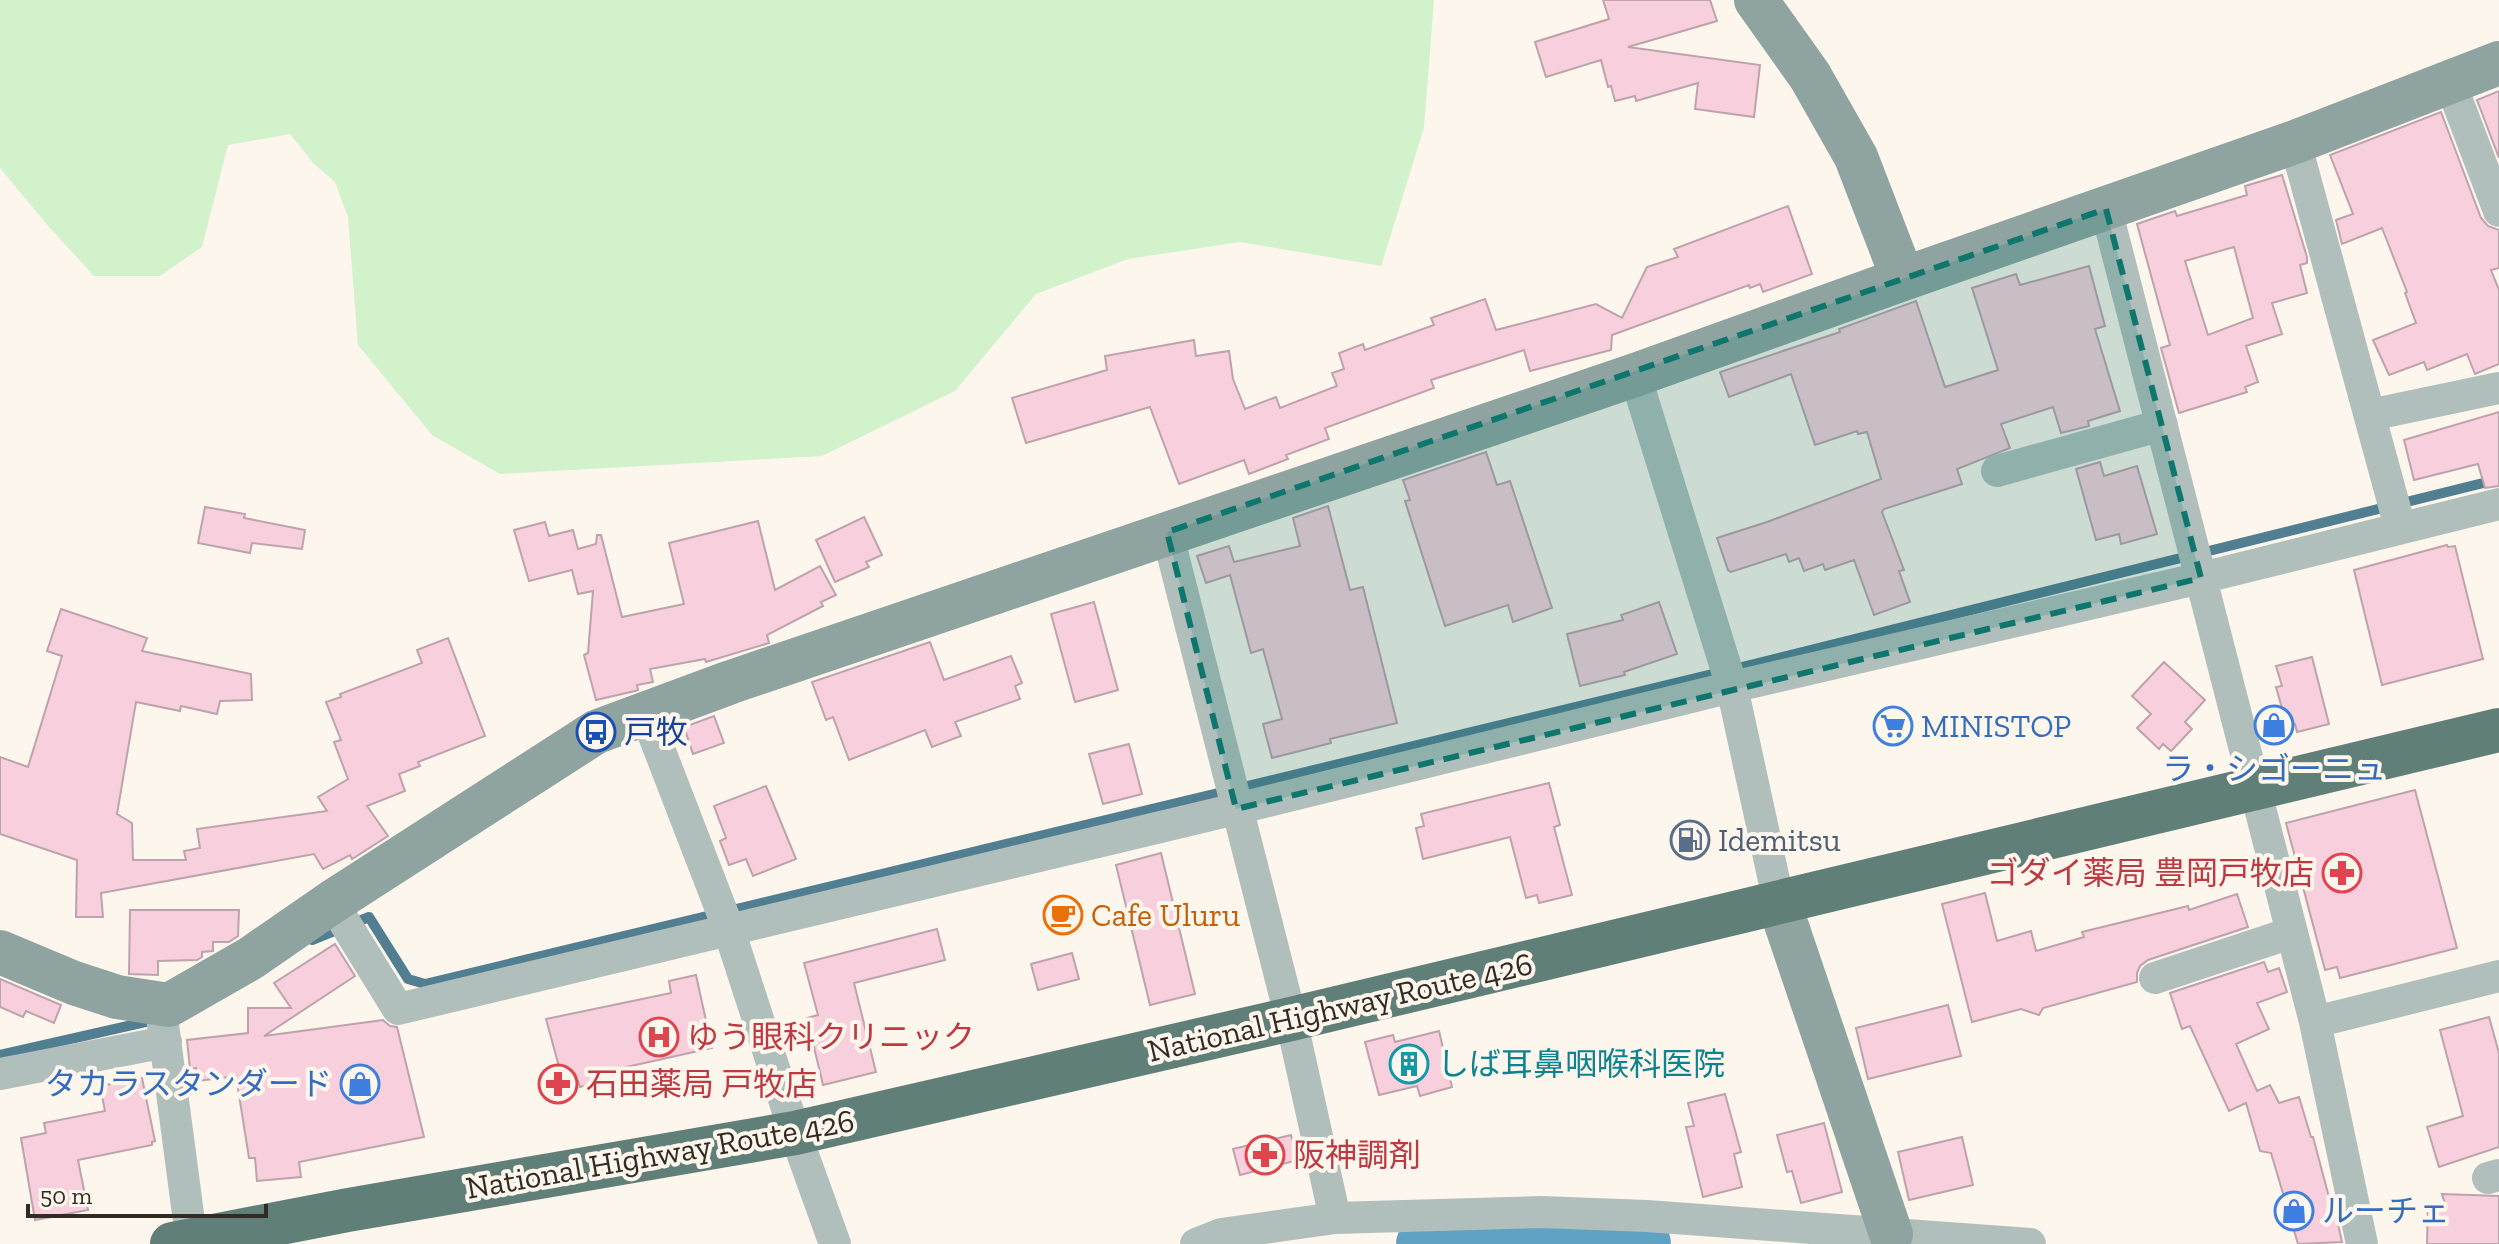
<svg xmlns="http://www.w3.org/2000/svg" width="2499" height="1244" viewBox="0 0 2499 1244" font-family="'Zilla Slab','Noto Sans JP',serif">
<style>
.green{fill:#d2f2cc}
.lines{fill:none;stroke-linecap:round;stroke-linejoin:round}
.stream{stroke:#527e92;stroke-width:10}
.river{stroke:#60a2c2;stroke-width:58}
.building{fill:#f8cfdd;stroke:#bea2ac;stroke-width:2;fill-rule:evenodd}
.street{stroke:#b1bfbc;stroke-width:32}
.secondary{stroke:#8fa4a0;stroke-width:44}
.highway{stroke:#617f79;stroke-width:44}
.marked{fill:#0f766e;fill-opacity:0.2;stroke:#0f766e;stroke-width:6;stroke-dasharray:16 10;stroke-linejoin:round}
.labels{text-anchor:middle;stroke-width:8;stroke-linejoin:round;paint-order:stroke}
.shop-label{font-size:32px;fill:#366cbe;stroke:#fdf6ed;text-anchor:start}
.transit-label{font-size:32px;fill:#164399;stroke:#fdf6ed;text-anchor:start}
.service-label{font-size:32px;fill:#4e5e75;stroke:#fdf6ed;text-anchor:start}
.health-label{font-size:32px;fill:#be3a42;stroke:#fdf6ed;text-anchor:start}
.food-label{font-size:32px;fill:#c56008;stroke:#fdf6ed;text-anchor:start}
.street-label{font-size:32px;fill:#322b23;stroke:#fdf6ed}
.culture-label{font-size:32px;fill:#0d838f;stroke:#fdf6ed;text-anchor:start}
</style>
<rect width="100%" height="100%" fill="#fdf6ed"/>
<!-- green -->
<path class="green" d="M0,0H1434L1424,128L1381,266L1240,242L1128,259L1036,294L955,391L822,456L500,474L432,435L358,345L348,217L335,182L314,164L290,134L228,145L202,247L160,276H94L49,227L0,168Z"/>
<g class="lines">
<!-- stream -->
<path class="stream" d="M312,940L369,917L408,979L425,984L1754,664L2499,479
M0,1055L154,1020"/>
<!-- river -->
<path class="river" d="M1425,1244L1500,1234L1642,1244"/>
</g>
<!-- building -->
<path class="building" d="M1603,0H1710L1717,21L1628,47L1760,65L1754,117L1695,109L1698,83L1636,101L1635,96L1615,101L1611,86L1608,87L1601,60L1546,77L1535,42L1609,19Z
M2499,91V158L2477,100Z
M2441,112L2481,218L2488,226L2499,230V268L2491,270L2499,290V364L2475,374L2467,354L2427,370L2424,362L2389,375L2373,340L2416,323L2405,293L2407,292L2382,228L2342,244L2336,220L2353,214L2330,155Z
M2282,175L2307,257V263L2300,265L2307,293L2272,303L2282,334L2246,346L2258,382L2245,387L2247,392L2179,413L2161,348L2170,345L2137,224L2175,211L2177,216L2247,195L2245,186ZM2234,247L2253,318L2208,335L2185,261Z
M1788,206L1812,274L1763,292L1760,284L1750,288L1749,285L1612,335L1611,350L1530,371L1524,350L1431,380L1434,388L1325,428L1329,439L1286,455L1288,459L1249,474L1244,460L1179,484L1150,407L1026,443L1012,398L1107,370L1105,356L1194,340L1196,356L1229,351L1233,379L1245,409L1276,397L1280,408L1337,386L1332,373L1344,369L1339,353L1363,344L1365,350L1434,325L1431,318L1485,299L1496,330L1596,304L1622,318L1647,267L1678,257L1674,249Z
M2089,266L2105,326L2095,329L2120,411L2088,421L2089,426L2061,433L2053,407L2001,424L2010,448L1957,469L1962,484L1884,509L1882,512L1904,570L1899,571L1910,602L1874,615L1854,560L1825,570L1823,564L1804,571L1799,558L1789,562L1786,554L1731,572L1728,570L1717,538L1767,522L1881,479L1867,432L1858,434L1857,431L1815,445L1791,374L1729,397L1720,372L1840,332L1839,329L1916,301L1945,387L1998,370L1972,288L2016,274L2020,285Z
M2499,412V486L2485,488L2478,464L2414,480L2404,440Z
M1486,452L1497,485L1510,481L1552,608L1513,622L1508,605L1445,626L1405,501L1410,500L1403,480Z
M2100,462L2104,476L2137,466L2157,534L2121,544L2119,534L2096,540L2076,469Z
M1328,506L1350,590L1363,587L1397,723L1330,739L1331,743L1272,758L1263,724L1282,719L1263,649L1251,653L1230,575L1206,583L1197,556L1229,546L1234,562L1300,546L1293,518Z
M205,507L245,514L244,518L305,530L302,549L252,543L250,553L198,543Z
M864,517L882,555L866,562L869,567L835,582L816,540Z
M758,521L775,590L820,566L836,595L821,602L823,606L767,635L769,643L706,662L705,659L650,669L653,682L637,685L638,690L635,691L596,700L584,655L588,653L593,591L578,594L572,570L529,581L514,530L545,522L549,536L573,530L578,549L596,544L597,535H601L622,617L684,604L669,543Z
M2447,545L2448,547L2455,546L2483,659L2382,685L2354,570Z
M1094,602L1118,690L1075,702L1051,614Z
M1659,602L1677,654L1624,672L1625,675L1580,686L1567,634L1623,620L1621,615Z
M61,609L147,638L142,651L251,674L252,700L220,701L217,714L181,706L180,711L136,702L117,814L132,823L133,860H186L184,851L200,848L197,829L327,811L318,797L348,779L334,742L341,740L326,702L341,697L340,694L422,663L417,650L448,638L485,736L418,762L420,766L399,774L405,791L367,806L388,836L352,859L350,855L323,869L314,854L101,893L103,917H76L77,860L0,834V757L28,767L62,656L47,651Z
M930,642L944,680L1011,656L1022,683L1015,686L1020,699L955,722L961,736L932,747L925,730L849,760L833,717L826,720L812,682Z
M2312,657L2329,724L2297,732L2295,724L2287,726L2276,687L2282,686L2276,666Z
M2164,662L2205,700L2185,722L2192,729L2171,751L2163,744L2159,749L2137,728L2151,714L2132,696Z
M714,716L724,743L693,754L684,727Z
M1129,744L1142,794L1103,804L1089,754Z
M1549,783L1560,825L1554,827L1572,895L1539,903L1537,895L1526,898L1510,837L1423,859L1416,828L1424,826L1421,814Z
M766,786L796,859L753,876L746,859L729,865L720,841L726,838L714,806Z
M2415,790L2457,948L2340,978L2337,967L2325,970L2286,823Z
M1161,853L1195,994L1150,1005L1116,865Z
M1985,893L1997,941L2031,931L2036,951L2084,937L2082,932L2188,906L2189,910L2237,894L2248,927L2148,960L2140,966L2137,973V982L2043,1008L2039,1015L2021,1009L1972,1022L1942,904Z
M130,910H239L238,936L229,942H213V951L202,952V957L197,960L158,961V975L129,974Z
M937,929L945,960L854,983L876,1072L823,1085L807,1018L818,1015L804,963Z
M335,944L355,976L264,1036L383,1020L390,1026L397,1027L424,1137L299,1162L301,1177L257,1181L255,1158H249L236,1076L198,1081L196,1068L190,1069L187,1040L248,1033V1008H291L274,983Z
M1072,953L1079,979L1038,990L1031,964Z
M2264,962L2268,972L2279,968L2287,992L2257,1003L2269,1029L2236,1044L2257,1091L2270,1085L2279,1103L2299,1097L2311,1137H2313L2334,1216L2336,1215L2342,1242L2298,1244L2271,1153L2260,1151L2246,1103L2229,1111L2190,1026L2182,1029L2170,993Z
M696,975L712,1048L604,1072L606,1080L580,1087L578,1081L564,1085L546,1019L671,993L669,981Z
M0,979L61,1005L54,1023L26,1011L23,1017L0,1007Z
M1948,1005L1961,1056L1868,1079L1856,1028Z
M2489,1017L2499,1053V1147L2439,1167L2427,1127L2463,1116L2440,1030Z
M1439,1031L1452,1087L1420,1096L1417,1086L1379,1095L1365,1042L1393,1035L1395,1042Z
M142,1078L155,1141L152,1142V1145L78,1160L88,1210L35,1220L21,1138L46,1133L44,1123L105,1111L100,1086Z
M1725,1094L1741,1152L1734,1154L1742,1187L1703,1197L1686,1127L1694,1126L1688,1103Z
M1824,1123L1842,1192L1801,1203L1792,1171L1787,1172L1777,1135Z
M1291,1135L1298,1160L1240,1175L1233,1149Z
M1962,1137L1973,1185L1909,1200L1898,1152Z
M2442,1194L2499,1196V1244H2427L2428,1203L2445,1204Z"/>
<g class="lines">
<!-- street -->
<path class="street" d="M2450,82L2499,211
M2295,142L2400,527
M2106,209L2315,1022L2362,1244
M1635,375L1732,687L1779,903
M2370,415L2499,388
M1997,471L2162,425
M1167,532L1291,1019L1335,1218
M646,715L729,930L795,1133L835,1244
M332,902L398,1009L1236,809L1732,687L2201,578L2499,504
M2155,978L2291,933
M160,1002L192,1244
M2315,1022L2499,976
M0,1074L166,1042
M2488,1178L2499,1175
M1196,1244L1221,1234L1335,1218L1541,1212L1647,1216L2030,1244"/>
<!-- secondary -->
<path class="secondary" d="M1756,0L1810,76L1856,157L1903,279
M1779,903L1891,1234
M0,952L74,983L117,997L169,1005L251,958L332,902L596,732L731,682L1635,375L1903,279L2295,142L2499,63"/>
<!-- highway -->
<path class="highway" d="M172,1244L348,1210L795,1133L1291,1019L2499,730"/>
</g>
<!-- marked area -->
<path class="marked" d="M2106,209L2201,578L1236,809L1167,532Z"/>
<!-- icons -->
<defs>
<symbol id="shop-ring" viewBox="-11 -11 22 22"><circle r="9.5" fill="#fdf6ed" stroke="#3f7fe0" stroke-width="1.5"/><path d="M-5-2.5h2.3a2.7 3.5 0 0 1 5.4 0H5L5.5 6h-11ZM-1.5-2.5h3a1.5 2.3 0 0 0-3 0Z" fill="#3f7fe0"/></symbol>
<symbol id="supermarket-ring" viewBox="-11 -11 22 22"><circle r="9.5" fill="#fdf6ed" stroke="#3f7fe0" stroke-width="1.5"/><path d="M-6-5.5h2.5l.6 2H6L4.5 2H-2.5L-4.4-4H-6ZM-1.5 3.2a1.3 1.3 0 1 0 .1 0ZM3 3.2a1.3 1.3 0 1 0 .1 0Z" fill="#3f7fe0"/></symbol>
<symbol id="bus-ring" viewBox="-11 -11 22 22"><circle r="9.5" fill="#fdf6ed" stroke="#1a4fb4" stroke-width="1.5"/><path d="M-5-6H5V4H4V6H2V4H-2V6H-4V4H-5ZM-3.5-4V0h7V-4ZM-3.5 1.2v1.5H-2V1.2ZM2 1.2v1.5H3.5V1.2Z" fill="#1a4fb4"/></symbol>
<symbol id="fuel-ring" viewBox="-11 -11 22 22"><circle r="9.5" fill="#fdf6ed" stroke="#5c6f8a" stroke-width="1.5"/><path d="M-5.5-6h7V0h2V4h1.3V-2.5L3-4.5l.8-.8L6-3V5H2.5V1h-1V6h-7ZM-4.2-4.7v3.2H.2V-4.7Z" fill="#5c6f8a"/></symbol>
<symbol id="pharmacy-ring" viewBox="-11 -11 22 22"><circle r="9.5" fill="#fdf6ed" stroke="#e0444e" stroke-width="1.5"/><path d="M-2-6h4v4h4v4h-4v4h-4v-4h-4v-4h4Z" fill="#e0444e"/></symbol>
<symbol id="cafe-ring" viewBox="-11 -11 22 22"><circle r="9.5" fill="#fdf6ed" stroke="#e8710a" stroke-width="1.5"/><path d="M-5.5-4.5H6V0H3Q3 3.5 0 3.5H-2.5Q-5.5 3.5-5.5 0ZM3-3.2v2h1.7v-2ZM-6 4.5H4V6H-6Z" fill="#e8710a"/></symbol>
<symbol id="hospital-ring" viewBox="-11 -11 22 22"><circle r="9.5" fill="#fdf6ed" stroke="#e0444e" stroke-width="1.5"/><path d="M-5-5h3v3.5h4V-5h3V5h-3V1.5h-4V5h-3Z" fill="#e0444e"/></symbol>
<symbol id="building-ring" viewBox="-11 -11 22 22"><circle r="9.5" fill="#fdf6ed" stroke="#0f9aa8" stroke-width="1.5"/><path d="M-4-6H4V6H1V3H-1V6H-4ZM-2.5-4.3h1.7v1.8h-1.7ZM.8-4.3h1.7v1.8H.8ZM-2.5-1h1.7V.8h-1.7ZM.8-1h1.7V.8H.8Z" fill="#0f9aa8"/></symbol>
</defs>
<g fill-rule="evenodd">
<use href="#shop-ring" x="2252" y="703" width="44" height="44"/>
<use href="#supermarket-ring" x="1871" y="704" width="44" height="44"/>
<use href="#bus-ring" x="574" y="710" width="44" height="44"/>
<use href="#fuel-ring" x="1668" y="818" width="44" height="44"/>
<use href="#pharmacy-ring" x="2320" y="851" width="44" height="44"/>
<use href="#cafe-ring" x="1041" y="893" width="44" height="44"/>
<use href="#hospital-ring" x="637" y="1015" width="44" height="44"/>
<use href="#building-ring" x="1387" y="1042" width="44" height="44"/>
<use href="#shop-ring" x="338" y="1062" width="44" height="44"/>
<use href="#pharmacy-ring" x="536" y="1062" width="44" height="44"/>
<use href="#pharmacy-ring" x="1243" y="1133" width="44" height="44"/>
<use href="#shop-ring" x="2272" y="1189" width="44" height="44"/>
</g>
<g class="labels">
<!-- shop labels -->
<g class="shop-label">
<text x="1921" y="737">MINISTOP</text>
<text x="2274" y="780" text-anchor="middle">ラ・シゴーニュ</text>
<text x="332" y="1095" text-anchor="end">タカラスタンダード</text>
<text x="2322" y="1222">ルーチェ</text>
</g>
<!-- transit labels -->
<g class="transit-label">
<text x="624" y="743">戸牧</text>
</g>
<!-- service labels -->
<g class="service-label">
<text x="1718" y="851">Idemitsu</text>
</g>
<!-- health labels -->
<g class="health-label">
<text x="2314" y="884" text-anchor="end">ゴダイ薬局 豊岡戸牧店</text>
<text x="687" y="1048">ゆう眼科クリニック</text>
<text x="586" y="1095">石田薬局 戸牧店</text>
<text x="1293" y="1166">阪神調剤</text>
</g>
<!-- food labels -->
<g class="food-label">
<text x="1091" y="926">Cafe Uluru</text>
</g>
<!-- street labels -->
<g class="street-label">
<text transform="translate(1340 1007) rotate(-13)" y="11">National Highway Route 426</text>
<text transform="translate(660 1154) rotate(-10)" y="11">National Highway Route 426</text>
</g>
<!-- culture labels -->
<g class="culture-label">
<text x="1437" y="1075">しば耳鼻咽喉科医院</text>
</g>
</g>
<!-- scale -->
<path d="M28 1204v12h238v-12" fill="none" stroke="#322b23" stroke-width="4"/>
<text x="40" y="1204" font-size="24" fill="#322b23" stroke="#fdf6ed" stroke-width="6" paint-order="stroke">50 m</text>
</svg>
